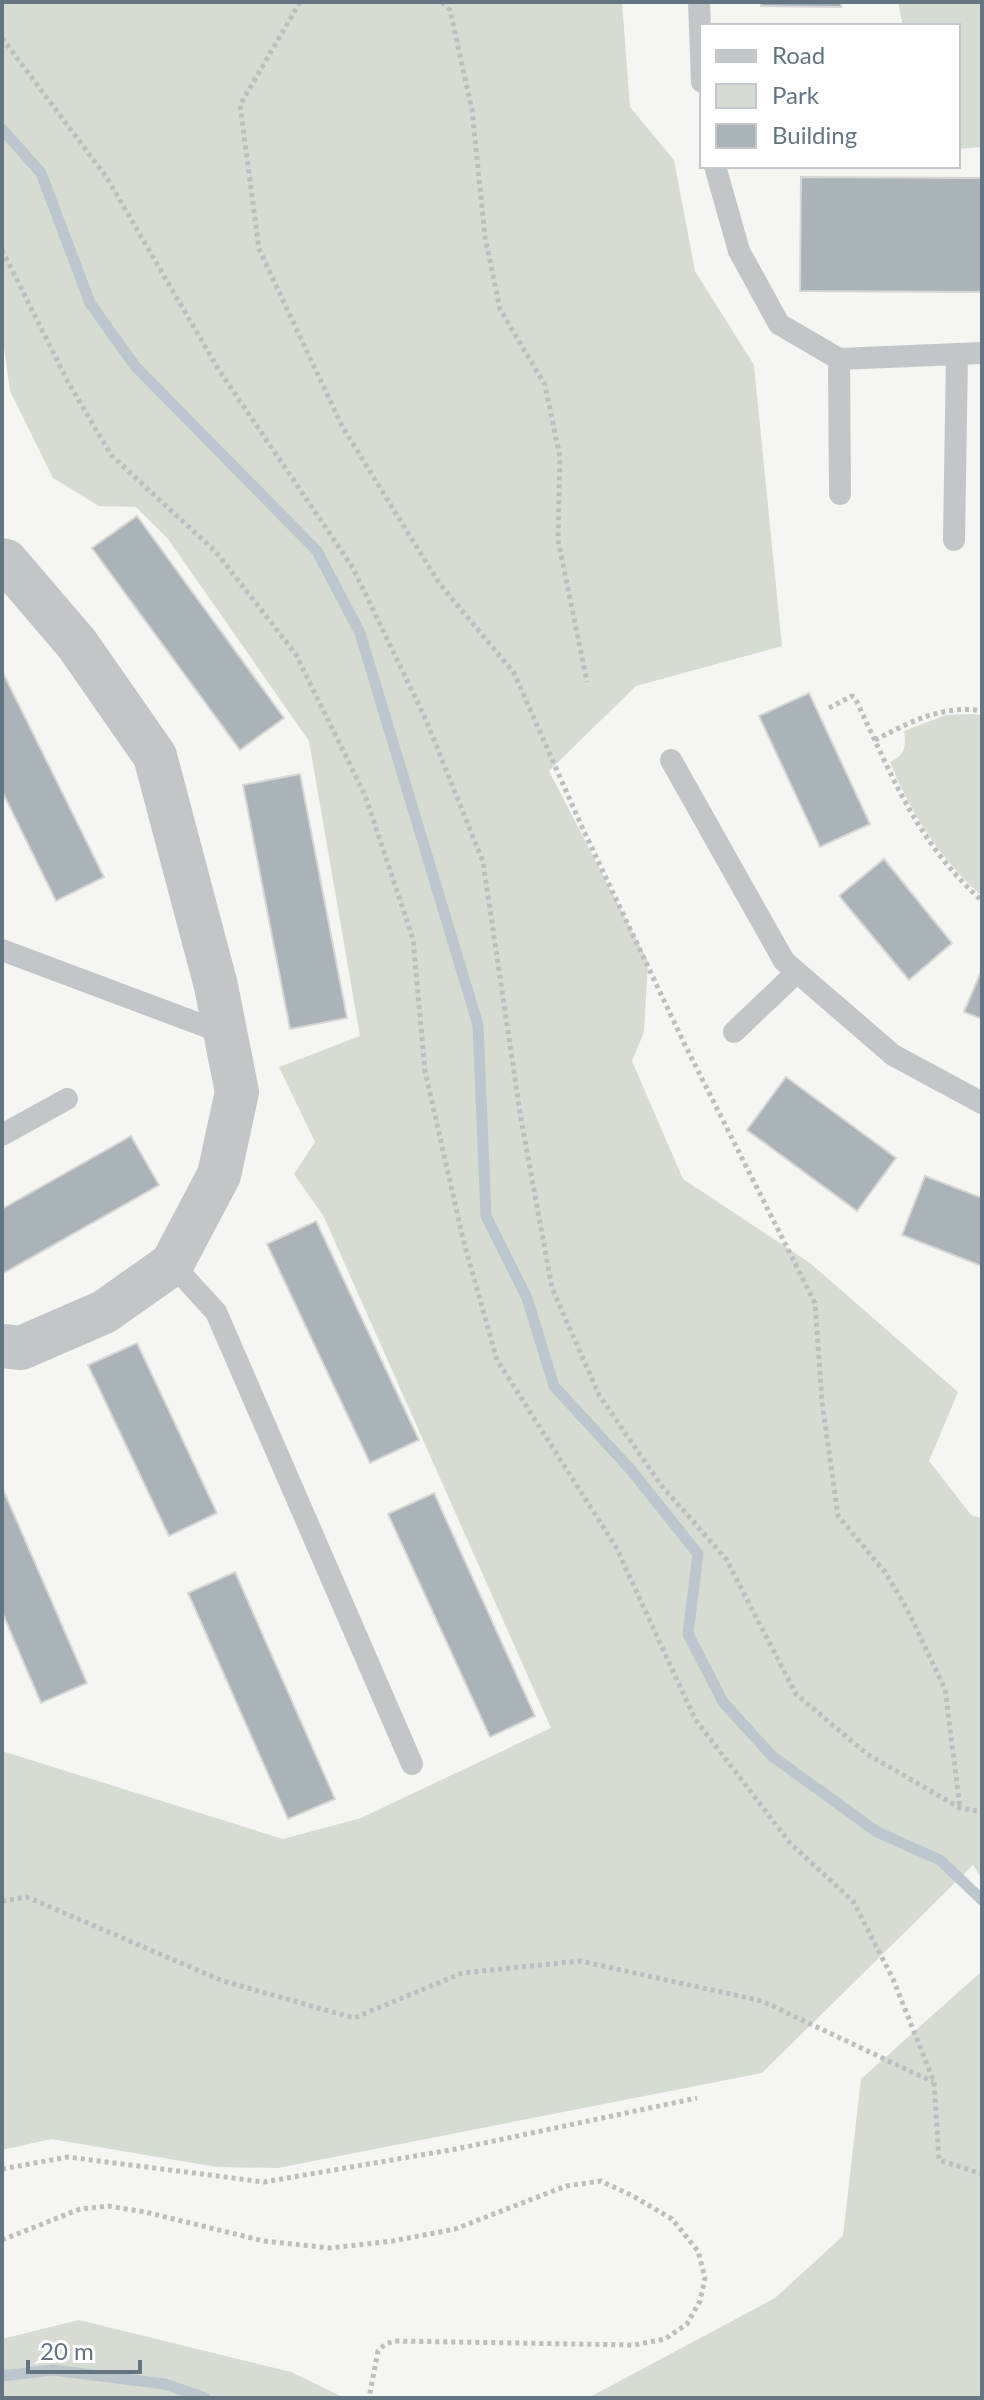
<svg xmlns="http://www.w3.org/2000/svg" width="984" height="2400" viewBox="0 0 984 2400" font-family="Lato,sans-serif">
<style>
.green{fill:#d6dcd2}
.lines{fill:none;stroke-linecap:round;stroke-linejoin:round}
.stream{stroke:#bbc7cc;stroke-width:11}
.building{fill:#aab3b7;stroke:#d6d6d4;stroke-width:2}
.path{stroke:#bcbec0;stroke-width:5;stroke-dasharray:4 4;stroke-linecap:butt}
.lane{stroke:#c2c6c9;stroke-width:22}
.street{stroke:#c2c6c9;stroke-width:44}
</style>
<rect width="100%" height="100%" fill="#f5f5f1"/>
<!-- green -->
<path class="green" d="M2,2H622L630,107L674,160L695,271L754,365L782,646L636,686L549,771L648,962L644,1032L632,1061L683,1179L810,1263L958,1392L929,1461L972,1516L982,1518V1880L973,1865L762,2073L278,2168L217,2167L51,2139L2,2150V1751L283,1839L361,1818L551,1728L324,1217L294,1174L315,1142L279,1067L360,1036L309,741L168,539L136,507L99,506L53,478L10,391L2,332Z
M898,2H982V147L958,149V26H903Z
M972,714L982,715V896C941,860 910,812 890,762C904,756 907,746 904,731L946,715Z
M982,1971V2398H588L775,2298L843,2236L861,2079Z
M79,2320L291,2372L345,2398H2V2339Z"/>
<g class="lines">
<!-- stream -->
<path class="stream" d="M2,129L41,173L90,303L135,366L317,551L360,633L478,1025L486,1216L527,1298L554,1386L631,1470L698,1554L688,1634L723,1702L772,1756L877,1832L940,1860L982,1900
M2,2376L53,2370L165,2384L205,2398"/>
</g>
<!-- building -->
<path class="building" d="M761,2H841V7L761,6Z
M764,24H895V26H764Z
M801,177L982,178V292L800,291Z
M137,516L284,718L240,750L92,548Z
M2,671L104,877L56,901L2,791Z
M809,693L870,824L820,847L759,716Z
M300,774L347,1018L290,1029L243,785Z
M884,859L952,943L909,980L839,896Z
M982,969V1019L964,1012Z
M786,1077L896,1158L857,1211L747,1130Z
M131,1136L159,1185L2,1274V1209Z
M925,1176L982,1198V1266L902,1235Z
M316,1221L419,1440L370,1463L267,1244Z
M137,1343L217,1513L169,1536L88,1365Z
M2,1487L87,1683L41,1703L2,1612Z
M434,1493L535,1716L490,1737L388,1514Z
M235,1572L335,1799L288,1819L188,1593Z"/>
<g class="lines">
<!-- path -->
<path class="path" d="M300,2L240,105L259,249L342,426L439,583L514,673L582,827L685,1045L815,1303L822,1402L838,1516L885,1572L907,1609L945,1689L960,1808
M442,2L450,10L472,110L485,237L500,309L545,385L560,457L558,540L587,682
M2,38L107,178L217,367L353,568L426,720L483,862L521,1119L552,1288L599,1395L661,1485L726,1559L796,1694L867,1754L960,1808L982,1812
M2,250L68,382L111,455L216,552L295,653L365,795L413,939L425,1071L463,1239L497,1360L616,1547L695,1719L790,1843L853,1901L893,1979L934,2082L939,2160L982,2174
M829,708L852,696L855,698C893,777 915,840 982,901
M875,740C908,723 943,704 982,711
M2,1901L27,1897L223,1981L354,2018L462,1973L580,1961L762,2001L933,2082
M2,2169L68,2157L264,2182L456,2149L697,2098
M2,2240L80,2209L108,2206L145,2212L264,2241L330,2248L393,2241L455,2229L566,2186L601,2181L633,2196L672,2219L698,2251L705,2278L700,2301L687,2324L665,2339L634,2345L395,2341L385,2344L378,2351L369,2398"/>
<!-- lane -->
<path class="lane" d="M699,2L702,82
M715,166L739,251L779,324L839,359L982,353
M839,359L840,494
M954,540L957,354
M671,760L784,961L893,1055L982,1103
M2,950L226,1034
M734,1032L797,972
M2,1135L67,1099
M172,1264L216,1312L412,1764"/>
<!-- street -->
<path class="street" d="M2,560L6,561L77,644L155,756L216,986L237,1092L219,1175L172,1264L104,1312L21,1348L2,1346"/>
</g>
<!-- border -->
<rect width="984" height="2400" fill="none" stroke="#637582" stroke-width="8"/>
<!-- legend -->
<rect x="700" y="24" width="260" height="144" fill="#ffffff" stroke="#c1c8cd" stroke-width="2"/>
<rect x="716" y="50" width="40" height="12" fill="#c2c6c9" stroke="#c1c8cd" stroke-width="2"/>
<text x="772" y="64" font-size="24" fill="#637582">Road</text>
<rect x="716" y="84" width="40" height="24" fill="#d6dcd2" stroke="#c1c8cd" stroke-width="2"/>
<text x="772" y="104" font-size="24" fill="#637582">Park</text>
<rect x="716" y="124" width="40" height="24" fill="#aab3b7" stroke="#c1c8cd" stroke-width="2"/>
<text x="772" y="144" font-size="24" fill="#637582">Building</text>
<!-- scale -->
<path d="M28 2360v12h112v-12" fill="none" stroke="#637582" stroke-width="4"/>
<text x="40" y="2360" font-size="24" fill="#637582" stroke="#ffffff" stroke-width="6" paint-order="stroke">20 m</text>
</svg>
